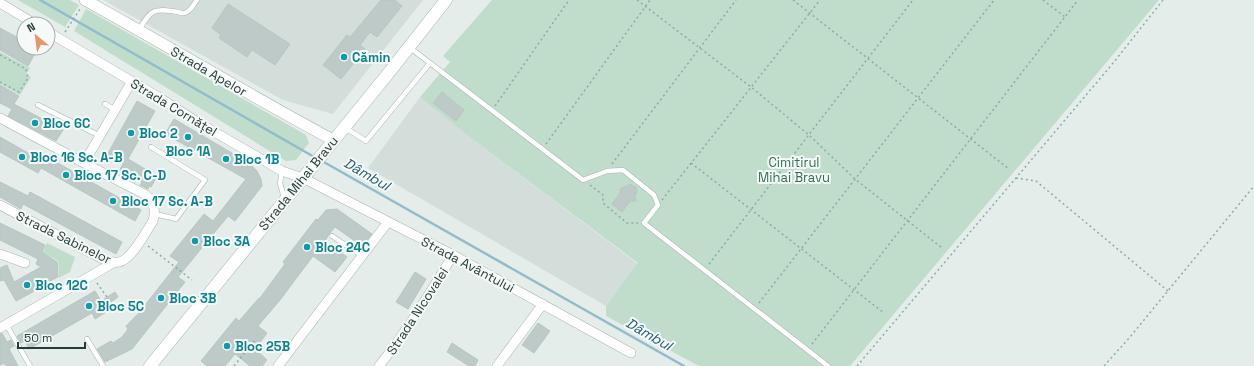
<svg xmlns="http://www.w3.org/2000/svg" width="1254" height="366" viewBox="0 0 1254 366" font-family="'Space Grotesk',sans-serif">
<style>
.built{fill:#d3ddd9}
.green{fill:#c0dccb}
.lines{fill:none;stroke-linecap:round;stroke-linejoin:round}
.stream{stroke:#92bccc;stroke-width:2.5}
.building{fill:#bdcac7;stroke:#b8c6c2}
.service-casing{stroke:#a8b5b2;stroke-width:5.5}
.minor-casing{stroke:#a8b5b2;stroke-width:10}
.tertiary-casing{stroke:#a8b5b2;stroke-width:12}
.secondary-casing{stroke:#a4b7b3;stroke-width:13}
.path{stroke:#88ada6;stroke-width:1.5;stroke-dasharray:2 3;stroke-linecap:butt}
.service{stroke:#fff;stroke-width:4.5}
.minor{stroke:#fff;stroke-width:9}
.tertiary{stroke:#fff;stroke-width:11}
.secondary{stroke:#fff;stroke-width:12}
.culture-dot{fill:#0f9aa8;stroke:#f5f9f8;stroke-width:1.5}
.labels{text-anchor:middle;stroke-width:4;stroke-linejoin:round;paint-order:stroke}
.culture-label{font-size:13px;font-weight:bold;fill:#0d838f;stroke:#f5f9f8;text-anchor:start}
.street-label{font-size:13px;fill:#253d3a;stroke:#f5f9f8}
.park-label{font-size:13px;fill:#337053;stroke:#f5f9f8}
.water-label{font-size:14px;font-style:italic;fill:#245d74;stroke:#f5f9f8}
</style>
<rect width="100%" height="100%" fill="#e5edea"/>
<!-- built -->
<path class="built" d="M103,0H423L333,114L283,100Z
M420,97L467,135L638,264L606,306L368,168Z"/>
<!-- green -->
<path class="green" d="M18,0H70L79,5L65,27Z
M492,0H1159L850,366H699L606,316V306L638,263L467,135L420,97L450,62L443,56Z
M86,9L306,135L309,143L296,160L286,161L74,31Z
M0,52L30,68L26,74L31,77L20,95L0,84Z
M47,243L75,257L70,272L59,278L58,261L43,252Z"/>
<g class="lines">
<!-- stream -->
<path class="stream" d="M40,0L316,158
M322,161L684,366"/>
</g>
<!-- building -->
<path class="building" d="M381,0H395L402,6L377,37L370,32L360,45L365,49L341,79L323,65L347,35L350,37Z
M228,4L290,44L275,65L252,50L247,57L219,38L221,35L212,28Z
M0,28L24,41V48H38L28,66L0,50Z
M0,85L19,96L14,104L63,130L56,141L8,116L12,109L0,103Z
M442,92L464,110L456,121L433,103Z
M137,101L155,111L128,159L157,176L151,187L149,186L148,189L140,185L142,182L119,171L123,164L107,155Z
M174,119L249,163L257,171L261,179L262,186L235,221L228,216L178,277L185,282L132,349L105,362L97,349L111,341L113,343L122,337L128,329L126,326L138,314L179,262L170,256L204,214L213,221L246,179L165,134Z
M0,137L44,162L47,157L141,210L135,221L41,168L38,173L0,152Z
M0,182L28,196L30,192L122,242L116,254L23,204L21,209L0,197Z
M631,184L636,187L637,191L635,196L636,201H630L622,212L612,204L620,193V189Z
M337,209L372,234L362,246L335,227L329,234L325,241L347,257L335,272L313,256L280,300L258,326L267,333L255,349L267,360L262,366H250L235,354L225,366H207L201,361L236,318L239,321L259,298H260L285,264L283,262L316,219L318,220L326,210Z
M0,223L45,245L42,252L57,262L58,277L46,283V285L16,301L4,280L0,281V268L7,265L14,282L41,267L36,264L38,259L0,240Z
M415,272L426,279L408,309L396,302Z
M95,291L101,301L115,292L118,297L108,304L111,309L95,319L92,313L29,349L25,340L21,343L17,336Z
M538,323L550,331L534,353L522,345Z
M2,333L7,342L11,340L14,346L9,349L18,366H6L4,363L0,365V334Z
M452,343L478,360L475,366H469L447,352Z"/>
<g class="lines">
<defs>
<path id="service" d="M139,30C151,9 154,8 178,12C181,13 184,14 187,12C191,10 194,4 197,0
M409,47L583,180L607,171L623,170L654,195L658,205L644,223L828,366
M105,104L115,110
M38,105L100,136
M344,127L366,141L430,63
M151,147L205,180L176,219L155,214
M282,171L280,183L284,198
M332,236L362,256
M6,324L30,366
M87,339L103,366"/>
<path id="minor" d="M0,3L35,24
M48,32L160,98L199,123L282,171L303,178L453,255L631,353
M0,118L84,163L146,195C154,203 156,210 153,221C146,231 132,260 119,262C113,263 108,261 103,259L0,205
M84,163L132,81
M0,254L25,263
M0,328L113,263
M278,366L388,222
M379,366C407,331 430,293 453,255
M497,366L543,304"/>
<path id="tertiary" d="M85,0C168,46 249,95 333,140"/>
<path id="secondary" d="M150,366L387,75L446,0"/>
</defs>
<!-- service casing -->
<use href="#service" class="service-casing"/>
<!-- minor casing -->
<use href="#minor" class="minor-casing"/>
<!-- tertiary casing -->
<use href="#tertiary" class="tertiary-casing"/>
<!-- secondary casing -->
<use href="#secondary" class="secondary-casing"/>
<!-- path -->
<path class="path" d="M637,0L751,87L809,135L855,179L942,248
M793,0L1009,169
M1043,0L1065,17
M65,32L80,9
M0,55L26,69L28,78L19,92L0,82
M495,106L569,0
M546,144L650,0
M691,163L884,313
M612,164L736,0
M1016,178L1036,181L1168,291
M590,185L603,195V203L627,223H638
M662,200L820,0
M148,246L192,280
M709,264L913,0
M97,283L114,307
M759,303L994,0
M812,344L1078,0
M234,366L255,340
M857,366L1114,62L1163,0
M1104,366L1130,337L1254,186"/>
<!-- service -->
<use href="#service" class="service"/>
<!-- minor -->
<use href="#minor" class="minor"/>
<!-- tertiary -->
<use href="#tertiary" class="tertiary"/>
<!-- secondary -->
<use href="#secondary" class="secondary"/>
</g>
<!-- markers -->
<g class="culture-dot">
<circle cx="344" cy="57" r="4"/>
<circle cx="35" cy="123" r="4"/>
<circle cx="131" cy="133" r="4"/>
<circle cx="188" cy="137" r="4"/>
<circle cx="22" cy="157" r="4"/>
<circle cx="226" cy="159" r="4"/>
<circle cx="66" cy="175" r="4"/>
<circle cx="113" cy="201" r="4"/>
<circle cx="195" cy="241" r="4"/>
<circle cx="307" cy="247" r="4"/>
<circle cx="27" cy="285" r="4"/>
<circle cx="161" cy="298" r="4"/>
<circle cx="89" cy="306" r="4"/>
<circle cx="227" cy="346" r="4"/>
</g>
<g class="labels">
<!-- culture labels -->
<g class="culture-label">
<text x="352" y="62">Cămin</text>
<text x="43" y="128">Bloc 6C</text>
<text x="139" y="138">Bloc 2</text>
<text x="188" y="156" text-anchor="middle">Bloc 1A</text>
<text x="30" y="162">Bloc 16 Sc. A-B</text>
<text x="234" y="164">Bloc 1B</text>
<text x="74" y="180">Bloc 17 Sc. C-D</text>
<text x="121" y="206">Bloc 17 Sc. A-B</text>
<text x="203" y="246">Bloc 3A</text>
<text x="315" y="252">Bloc 24C</text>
<text x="35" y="290">Bloc 12C</text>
<text x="169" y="303">Bloc 3B</text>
<text x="97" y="311">Bloc 5C</text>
<text x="235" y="351">Bloc 25B</text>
</g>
<!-- street labels -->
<g class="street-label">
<text transform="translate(209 71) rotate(30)" y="5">Strada Apelor</text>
<text transform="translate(174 107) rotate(31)" y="5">Strada Cornățel</text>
<text transform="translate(298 183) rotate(-51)" y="5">Strada Mihai Bravu</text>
<text transform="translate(64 237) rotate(26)" y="5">Strada Sabinelor</text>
<text transform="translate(468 264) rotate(28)" y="5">Strada Avântului</text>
<text transform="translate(417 311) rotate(-57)" y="5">Strada Nicovalei</text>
</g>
<!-- park labels -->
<g class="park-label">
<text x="794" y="167">Cimitirul<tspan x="794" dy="15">Mihai Bravu</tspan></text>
</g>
<!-- water labels -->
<g class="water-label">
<text transform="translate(367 174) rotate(30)" y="5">Dâmbul</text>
<text transform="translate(649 334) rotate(30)" y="5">Dâmbul</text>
</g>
</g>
<!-- north arrow -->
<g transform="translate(36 36) rotate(331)"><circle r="19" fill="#f5f9f8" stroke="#a2aeac"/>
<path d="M0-3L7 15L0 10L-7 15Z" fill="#e6986a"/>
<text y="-6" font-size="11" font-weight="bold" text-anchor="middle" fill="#253d3a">N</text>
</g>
<!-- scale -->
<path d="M18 342v6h67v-6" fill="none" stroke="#253d3a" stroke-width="2"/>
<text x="24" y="342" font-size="12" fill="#253d3a" stroke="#f5f9f8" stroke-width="3" paint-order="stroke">50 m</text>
</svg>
